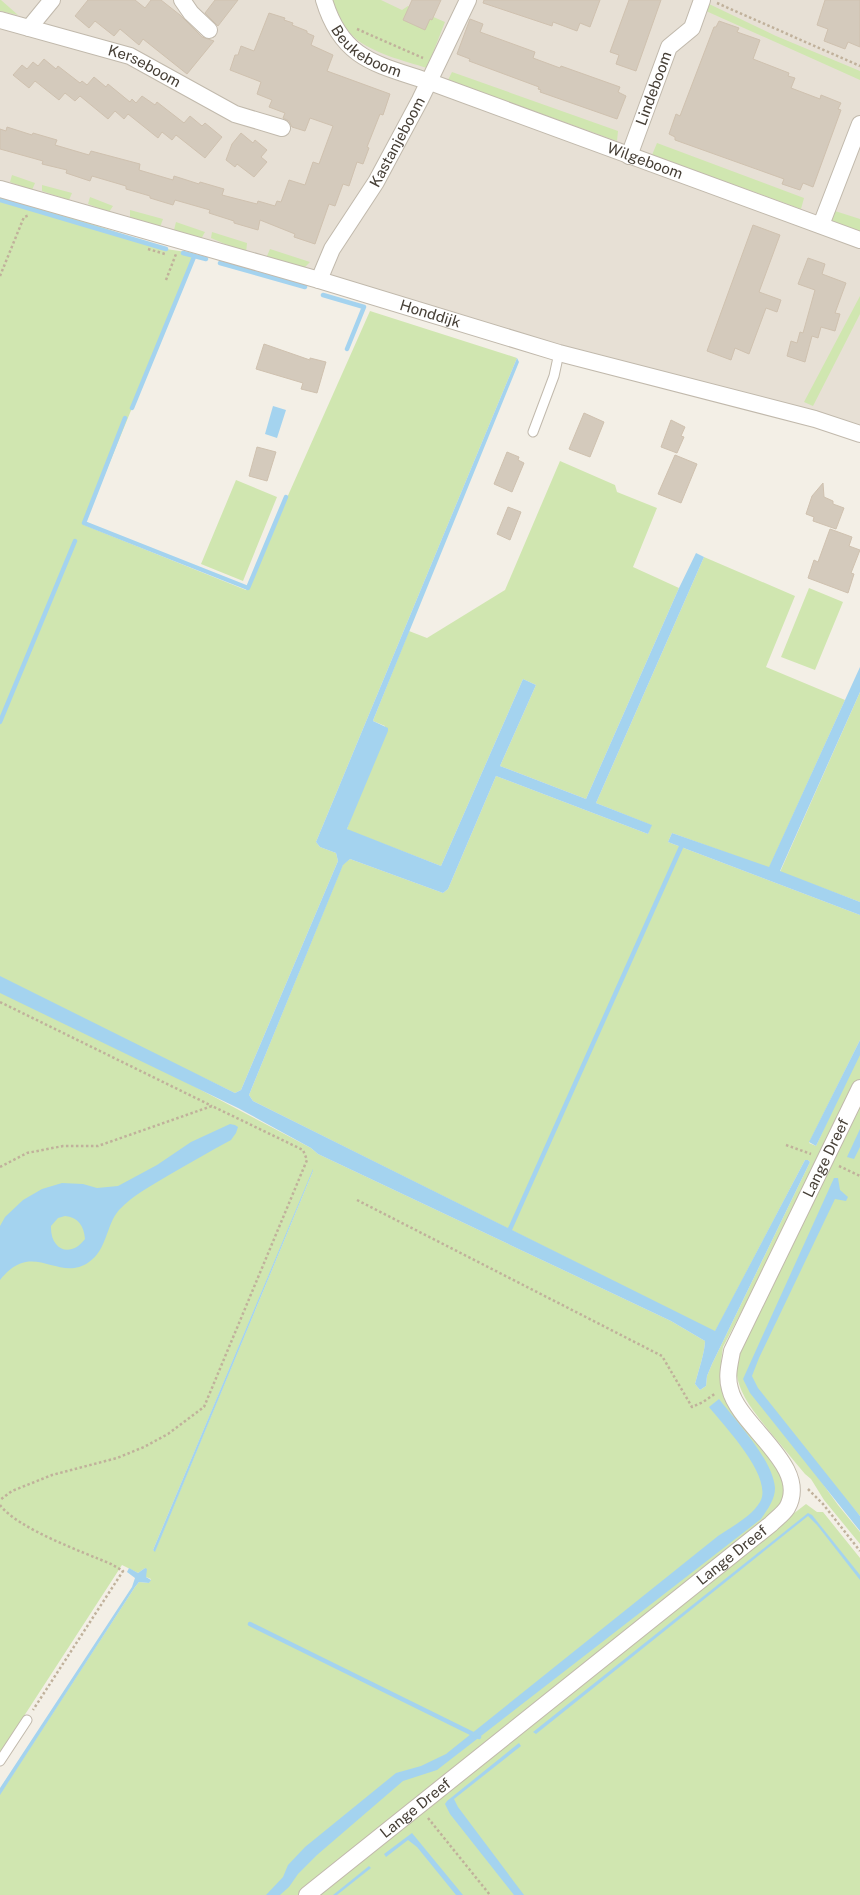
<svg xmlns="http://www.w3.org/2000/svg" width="860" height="1895" viewBox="0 0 860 1895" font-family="'Public Sans',sans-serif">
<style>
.residential{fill:#e7e0d5}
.green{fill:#d0e6b0;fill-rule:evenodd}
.water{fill:#a4d3ef;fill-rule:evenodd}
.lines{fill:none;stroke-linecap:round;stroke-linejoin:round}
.stream{stroke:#a4d3ef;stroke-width:4.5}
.building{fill:#d4cabc;stroke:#cfc1af}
.lane-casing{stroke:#c1b9ac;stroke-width:11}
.street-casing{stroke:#c1b9ac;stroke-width:18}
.path{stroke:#c0b19b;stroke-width:2.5;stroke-dasharray:2.5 2.5;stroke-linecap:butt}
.lane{stroke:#fff;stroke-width:9}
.street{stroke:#fff;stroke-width:16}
.labels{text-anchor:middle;stroke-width:4.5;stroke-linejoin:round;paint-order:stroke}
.street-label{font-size:15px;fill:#463f36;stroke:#fff}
</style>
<rect width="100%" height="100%" fill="#f3efe6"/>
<!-- residential -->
<path class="residential" d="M0,0H860V439L0,193Z"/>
<!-- green -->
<path class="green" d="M0,0H1L18,15L0,11Z
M332,0H381L402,10L408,6L445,22L427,68C405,61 371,53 354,37C343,27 338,13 332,0Z
M707,3L776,36L860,71V80L706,11Z
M452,72L618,131L617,141L448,80Z
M657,143L804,198L801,209L652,155Z
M12,175L35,183L32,190L10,182Z
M42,185L72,193L69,200L42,191Z
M0,193L166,249L193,253L194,257L84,525L246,590L370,311L517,358L316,842L320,847L336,853L338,861L241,1090L235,1093L0,980Z
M90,197L113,206L109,212L88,204Z
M130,210L163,219L160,227L130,217Z
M835,211L860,219V231L831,223Z
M176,222L205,232L201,239L174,230Z
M212,232L247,243L246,253L211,238Z
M270,249L310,262L303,269L267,256Z
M860,296V314L813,406L804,402Z
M560,461L615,485L617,492L657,508L633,567L679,588L586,799L500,766L536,685L523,679L441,866L350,831L347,829L348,826L385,726L373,721L374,718L409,631L427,638L505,590Z
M236,480L277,497L243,581L201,564Z
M704,557L795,596L766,667L845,700L769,868L672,833L668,842L860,915V1040L809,1143L816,1146L860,1049V1079L817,1167L723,1347C721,1360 720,1371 722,1385L784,1475V1504L381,1830L298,1895H0V1794L135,1587L139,1582L149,1583L151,1579L146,1577L145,1568L138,1573L122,1565L0,1753V984L311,1148L318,1154L671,1321L705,1341C705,1352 698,1372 695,1384L700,1390L706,1386L707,1376L712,1364L810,1162L808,1160H805L715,1332L253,1101L249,1095L343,864L350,859L443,893L448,889L496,776L648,834L651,825L596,803ZM313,1170V1171L155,1551L153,1550Z
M809,588L843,602L815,670L781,657Z
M860,692V902L780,872Z
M860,1097V1516L770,1410L838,1505L860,1532V1544L824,1500L811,1479L805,1474C793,1460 782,1446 770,1432C751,1408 730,1385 738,1353Z
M806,1504L817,1512H823L860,1558V1895H301Z"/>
<!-- water -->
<path class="water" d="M517,358L519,362L374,718L373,721L388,728V731L347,829L441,866L523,679L536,685L500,766L586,799L679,588L696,553L704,557L596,803L652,825L648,834L496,776L448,889L443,893L350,859L343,865L249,1095L253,1101L715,1331L805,1160H808L810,1162L712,1364L707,1376L706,1386L700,1390L695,1384C698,1372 705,1352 705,1341L671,1321L318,1154L311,1148L238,1108L0,993V976L235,1093L241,1090L338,861L336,853L320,847L316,842Z
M273,406L286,410L277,438L265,434Z
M860,667V692L780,871L860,902V915L668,842L672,833L769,867Z
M860,1040V1055L816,1146L809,1142Z
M230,1124L235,1125L238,1127L236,1133L231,1140C210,1151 190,1163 169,1175C151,1186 133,1195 119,1210C106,1225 107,1250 89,1262C58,1284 33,1238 0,1280V1226L5,1217L23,1200L42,1189L62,1183L83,1184L97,1188L118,1186L157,1165L191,1142ZM65,1216C78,1217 84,1226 85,1239C70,1259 50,1249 51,1226L58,1218Z
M860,1129V1147L854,1159L847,1157Z
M313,1169V1171L155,1552L153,1550Z
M834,1178H838L840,1190L848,1197L846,1201L835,1199L759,1358L752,1376L758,1388L860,1516V1531L750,1393L743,1379Z
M719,1399C736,1421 773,1460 775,1488C775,1500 767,1510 761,1519L437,1770L403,1781L317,1855L298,1874L289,1887L280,1895H266L283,1877L288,1865L305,1847L396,1773L421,1766L446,1754L718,1536C731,1527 751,1517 760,1502C774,1477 724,1426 709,1407Z
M808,1513L812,1515L860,1575V1580L817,1525L808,1516L536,1734L533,1732Z
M129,1568L138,1573L145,1568L147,1569L146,1577L151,1580L149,1583L139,1582L135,1587L0,1795V1788L132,1587L135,1578L127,1572Z
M519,1743L521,1746L454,1799L458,1807L524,1895H514L450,1814L445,1804L447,1801Z
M412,1833L463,1895H456L417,1847L408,1840L386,1857L384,1854Z
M369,1866L371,1868L337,1895H333Z"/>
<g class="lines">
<!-- stream -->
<path class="stream" d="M0,200L166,249
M183,253L206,259
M220,263L305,287
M323,295L364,307L347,349
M132,408L194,257
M125,418L84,523L248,588L286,497
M0,722L75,541
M510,1229L681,847
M250,1624L479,1737"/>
</g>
<!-- building -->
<path class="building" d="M88,0H135L145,8L151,0H161L180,15L202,37L214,41L187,74L143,39L139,45L120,29L114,36L95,21L89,28L75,16Z
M215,0H238L218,26L205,13Z
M412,0H441L432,20L430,19L425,30L403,20Z
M484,0H600L590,27L580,23L577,31L553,22L552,26L483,3Z
M629,0H661L636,71L616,64L619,55L610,52Z
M825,0H860V47L848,42L845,49L824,41L828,29L817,25Z
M269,13L285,18L284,20L293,23L292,25L307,31V33L314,36L311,45L333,55L327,71L390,94L383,115L380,114L367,147L369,148L363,164L357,162L349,186L343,184L335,206L329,204L315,244L294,237L295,234L260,220L258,230L234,223V221L209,213L210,210L175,200L173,205L150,198V196L126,189V186L92,176L90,181L66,173L67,170L42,164L43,161L0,149V129L6,131L7,127L32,135L33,133L57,140L55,145L89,155L91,151L140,164L139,170L173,180L174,176L199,184L200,182L224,189L222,195L257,204L258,201L275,206L277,201L281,202L289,180L305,185L313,162L319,164L333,126L310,118L305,131L292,127L289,121L283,118L285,113L269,107L272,100L257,94L261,82L230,70L235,55H238L241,46L254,51Z
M470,19L483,24L480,32L535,52L533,58L560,68L561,66L620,87L618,92L626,96L617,119L540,92L541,90L538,89L539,87L469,61L470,59L457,54Z
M719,21L739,28L737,32L760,40L753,59L789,73L788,76L795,78L791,88L820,99L821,95L841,103L838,109L841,110L813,187L803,183L800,190L782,184L784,179L675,140V137L669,134L676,114L680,116L714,27H716Z
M44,59L56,69L58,66L80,83L82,81L87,85L94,77L106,87L108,84L130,102L132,99L136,103L142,96L155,105L157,102L184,123L190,116L202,126L205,123L222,137L205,158L176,135L172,140L162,132L158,138L128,114L124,119L115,111L108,119L80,96L75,101L65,93L59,100L35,81L29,88L13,75L22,65L27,69L33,62L38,66Z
M241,133L253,143L255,140L267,150L261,157L267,162L254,177L237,164L235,167L226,160L232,144Z
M753,225L780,235L759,292L781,300L777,312L766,308L749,354L735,348L731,360L707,351Z
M808,258L825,264L822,274L846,283L835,313L840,314L835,331L821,327L818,338L812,336L805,362L787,356L791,341L797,343L800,332L803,333L815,290L798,284Z
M264,344L310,360V358L326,362L317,393L301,389L303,383L256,369Z
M584,413L604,422L590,457L569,449Z
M671,420L685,427L681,436L684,437L677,453L661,447Z
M257,447L276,452L267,481L249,476Z
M507,452L519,457L518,460L524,463L512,492L494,484Z
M675,455L697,464L681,503L658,494Z
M823,483L824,497L833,501V504L844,508L836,529L813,521L814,517L806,514L812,496Z
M508,507L521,512L510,540L497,534Z
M830,529L852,537L849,546L860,550L851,573L854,574L848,593L808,578L814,560L818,562Z"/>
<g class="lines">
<defs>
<path id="lane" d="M533,432L554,376L559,353
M0,1761L27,1720"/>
<g id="street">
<path d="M182,0L191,13L209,30"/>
<path id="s1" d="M324,0C342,60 377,64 430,82L860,240"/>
<path id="s2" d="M0,20L130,56L235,114L282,128"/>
<path d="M29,28L52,0"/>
<path id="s3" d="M629,156L669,47L692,28L702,0"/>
<path id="s4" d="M0,189L319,280L559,353L815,419L860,434"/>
<path d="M821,225L860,124"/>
<path id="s5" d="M319,280L332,249L376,182L420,100L468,0"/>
<path id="s6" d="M307,1895L771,1524C776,1519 783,1514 787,1508C811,1466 739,1427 730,1389C726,1376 730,1363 732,1351L860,1088"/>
</g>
</defs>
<!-- lane casing -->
<use href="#lane" class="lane-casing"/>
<!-- street casing -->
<use href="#street" class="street-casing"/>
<!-- path -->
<path class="path" d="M717,3L860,66
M357,29L423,58
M148,249L165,254
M0,276L24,217L30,215
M166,280L176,254
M0,1002L212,1106
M786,1145L811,1154
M839,1166L860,1176
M0,1167L27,1153L63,1146H98L212,1106L303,1150L307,1160L204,1407L168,1434L144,1447L117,1458L52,1475L12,1491L0,1500
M357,1200L662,1356L692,1407L703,1402L716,1393
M808,1489L823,1504L860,1551
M0,1505C18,1529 83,1552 111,1564L123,1571L33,1710
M428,1818L490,1895"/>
<!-- lane -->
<use href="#lane" class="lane"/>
<!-- street -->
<use href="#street" class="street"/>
</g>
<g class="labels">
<!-- street labels -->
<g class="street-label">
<text dy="5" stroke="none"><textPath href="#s1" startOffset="70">Beukeboom</textPath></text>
<text dy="5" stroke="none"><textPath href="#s2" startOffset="152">Kerseboom</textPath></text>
<text dy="5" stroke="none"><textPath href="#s3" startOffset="72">Lindeboom</textPath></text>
<text dy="5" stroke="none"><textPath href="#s5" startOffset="159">Kastanjeboom</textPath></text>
<text dy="5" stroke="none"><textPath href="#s1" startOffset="371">Wilgeboom</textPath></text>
<text dy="5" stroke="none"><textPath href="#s4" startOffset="448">Honddijk</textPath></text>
<text dy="5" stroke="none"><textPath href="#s6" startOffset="1009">Lange Dreef</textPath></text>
<text dy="5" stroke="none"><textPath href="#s6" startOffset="544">Lange Dreef</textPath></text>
<text dy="5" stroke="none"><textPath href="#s6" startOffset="139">Lange Dreef</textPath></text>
</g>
</g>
</svg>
